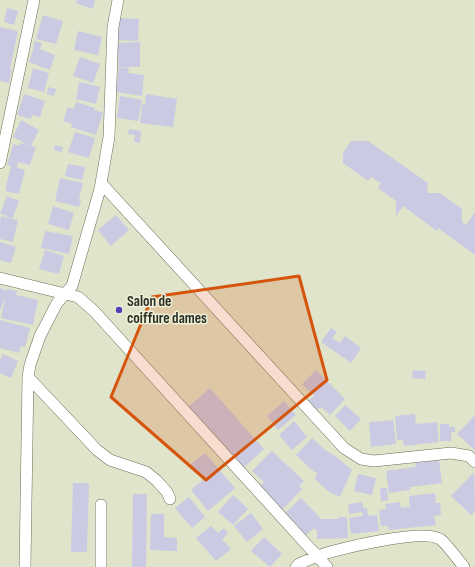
<svg xmlns="http://www.w3.org/2000/svg" width="475" height="567" viewBox="0 0 475 567" font-family="'Sofia Sans Condensed',sans-serif">
<style>
.building{fill:#cacae3}
.lines{fill:none;stroke-linecap:round;stroke-linejoin:round}
.minor-casing{stroke:#6b6e58;stroke-width:12}
.minor{stroke:#fff;stroke-width:11}
.marked{fill:#d5550e;fill-opacity:0.2;stroke:#d5550e;stroke-width:3;stroke-linejoin:round}
.poi-dot{fill:#543db5;stroke:#edf1d7;stroke-width:1.5}
.labels{text-anchor:middle;stroke-width:3;stroke-linejoin:round;paint-order:stroke}
.poi-label{font-size:15px;font-weight:bold;fill:#2c2d23;stroke:#edf1d7;text-anchor:start}
</style>
<rect width="100%" height="100%" fill="#e0e4ca"/>
<!-- building -->
<path class="building" d="M77,0H95L93,9L76,3Z
M7,8L18,11L14,25L4,22Z
M43,15L63,21L56,44L36,39Z
M119,18L139,19L138,41L118,40Z
M0,27L18,31L10,69H12L9,83L0,81Z
M78,31L102,37L98,55L74,50Z
M35,41L42,43L40,49L55,55L50,70L29,62L34,47H33Z
M140,42V67H119L129,68L128,73L144,75L142,96L116,92L119,67L117,43Z
M80,57L100,64L93,83L73,76Z
M33,68L49,73L44,92L28,88Z
M79,82L100,87L96,104L76,99Z
M48,87L56,89L54,96L47,94Z
M24,94L45,101L40,117L32,115L31,119L17,115Z
M146,94L177,99L173,127L140,123L142,104L145,105Z
M120,96L142,100L138,121L117,118Z
M76,102L95,108L94,110L103,113L96,135L71,127L72,124L63,121L68,107L74,109Z
M21,120L39,130L31,146L36,147L30,165L18,162L17,168L25,170L19,194L5,191L11,166L7,165L13,144L19,146L20,143L28,145L13,137Z
M129,129L141,131L140,143L134,142L135,135L128,134Z
M75,132L95,138L89,158L68,152Z
M351,141H368L428,183L427,193H440L462,209V222L466,225L475,212V255L438,228L437,231L403,206L396,216V201L378,188L381,183L371,177L368,181L343,163V153Z
M55,145L63,147L62,152L54,150Z
M68,164L85,167L82,180L65,176Z
M60,178L83,183L79,199L81,200L79,207L55,201Z
M7,196L19,201L12,219L18,220L13,242L0,239V222L1,216L12,219L0,213Z
M53,206L74,213L69,230L48,224Z
M116,215L129,230L111,246L98,230Z
M45,231L73,236L69,254L41,248Z
M0,242L16,247L11,263L0,260Z
M45,250L64,256L59,274L39,269Z
M0,288L7,291V289L17,291L16,295L38,300L33,325L1,318L6,295L0,311Z
M0,320L30,328L25,347L21,346L19,353L0,348Z
M331,328L337,332L332,338L340,343L345,336L361,348L351,363L321,342Z
M3,354L18,361L11,378L0,373V361Z
M316,370L345,399L330,415L321,407L317,410L308,401L314,396L302,384Z
M413,370L426,371L425,379L412,378Z
M210,388L264,449L243,468L188,407Z
M284,401L296,415L278,430L267,416Z
M345,405L361,419L350,431L335,416Z
M415,414L416,424L437,422L439,442L404,446L403,440H397L395,416Z
M475,415V450L457,434Z
M393,420L396,444L371,447L369,422Z
M294,421L307,437L292,450L279,435Z
M440,424H449V427H455V432H451V441H440Z
M312,438L326,451L334,455L352,470L340,497L329,492L315,479L317,473L313,471L296,455Z
M272,451L304,481L299,486L302,489L282,510L258,488L264,482L252,471Z
M205,453L235,488L208,511L191,490L203,480L190,465Z
M439,460L442,483L410,487V490L389,493L386,471L416,467L415,463Z
M474,472L475,511L471,515L451,496Z
M358,474L376,478L372,495L354,491Z
M73,483H89L87,552H71Z
M380,488H387L388,500L381,501Z
M435,493L436,503H440L441,515L434,516L436,525L389,530L388,526H381L379,510L386,509L385,504L400,502L401,508L410,507L409,496Z
M133,494H147L146,567H132Z
M233,495L248,509L233,525L218,512Z
M189,497L205,517L192,528L175,508Z
M301,498L321,519H338L340,517H347L348,538L317,539V531L314,528L306,535L285,513Z
M362,502L363,508H367L368,516L377,515L379,531L351,534L349,518L363,516L362,512L349,514L348,504Z
M251,513L263,529L247,542L234,526Z
M151,514H164V537L177,538V551L150,550Z
M211,526L218,533L224,528L228,534L222,539L231,549L216,561L196,538Z
M264,537L282,554L270,567L251,551Z"/>
<g class="lines">
<defs>
<path id="minor" d="M0,163L34,0
M101,183L344,448L361,459L374,461L451,453L469,456L475,462
M0,278L78,297L94,311L317,556L299,564L296,567
M28,377L97,450L110,460L146,472L156,480L167,492L170,499
M25,567L28,377L30,365L40,336L57,303L72,286L100,189L109,137L113,27L118,0
M101,567V505
M327,567L317,556C339,549 422,528 440,539C447,544 458,560 464,567"/>
</defs>
<!-- minor casing -->
<use href="#minor" class="minor-casing"/>
<!-- minor -->
<use href="#minor" class="minor"/>
</g>
<!-- marked area -->
<path class="marked" d="M299,276L327,380L206,480L111,397L152,297Z"/>
<!-- markers -->
<circle class="poi-dot" cx="119" cy="310" r="4"/>
<g class="labels">
<!-- poi labels -->
<g class="poi-label">
<text x="127" y="306">Salon de<tspan x="127" dy="17">coiffure dames</tspan></text>
</g>
</g>
</svg>
